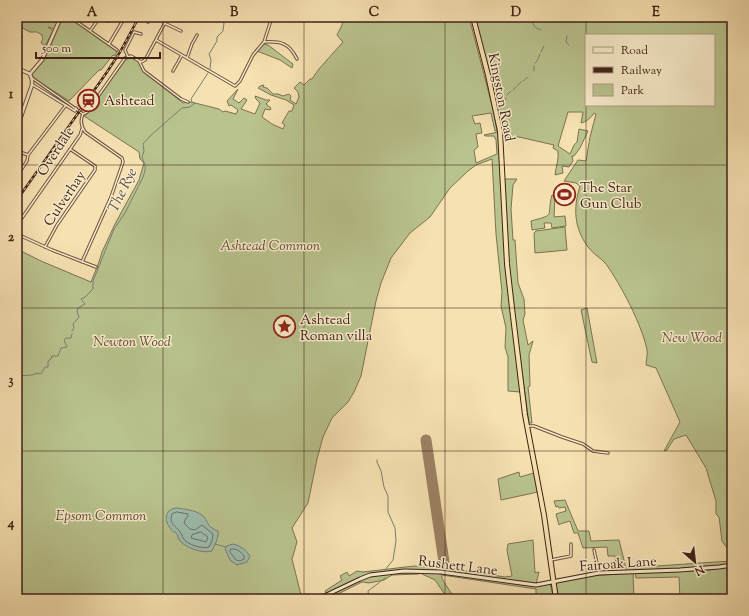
<svg xmlns="http://www.w3.org/2000/svg" width="749" height="616" viewBox="0 0 749 616" font-family="'Sorts Mill Goudy',serif">
<style>
.green{fill:#b9c38e;stroke:#7c7252;fill-rule:evenodd}
.water{fill:#9dbdaf;stroke:#787f72}
.lines{fill:none;stroke-linecap:round;stroke-linejoin:round}
.shore{stroke:#6e7062;stroke-width:1}
.stream{stroke:#787f72;stroke-width:1}
.runway{stroke:#9b8264;stroke-width:11}
.minor-casing{stroke:#6e523d;stroke-width:3.5}
.tertiary-casing{stroke:#6e523d;stroke-width:4.5}
.secondary-casing{stroke:#402216;stroke-width:5}
.trunk-casing{stroke:#402216;stroke-width:6}
.minor{stroke:#f9eccc;stroke-width:1.5}
.tertiary{stroke:#f9eccc;stroke-width:2.5}
.secondary{stroke:#f9eccc;stroke-width:3}
.trunk{stroke:#f6e1b1;stroke-width:4}
.rail-casing{stroke:#402216;stroke-width:2.5}
.rail{stroke:#f9eccc;stroke-width:1;stroke-dasharray:3;stroke-linecap:butt}
.grid{fill:none;stroke:#402216;stroke-width:1;stroke-opacity:0.55}
.labels{text-anchor:middle;stroke-width:3;stroke-linejoin:round;paint-order:stroke}
.street-label{font-size:14px;fill:#402216;stroke:#f9eccc}
.poi-label{font-size:14px;fill:#402216;stroke:#f9eccc;text-anchor:start}
.park-label{font-size:14px;font-style:italic;fill:#5e4a34;stroke:#f9eccc}
.water-label{font-size:15px;font-style:italic;fill:#5c5044;stroke:#f9eccc}
.neatline{fill:none;stroke:#402216;stroke-width:1.5}
.grid-label{font-size:13px;text-anchor:middle;font-weight:bold;fill:#402216}
</style>
<rect width="100%" height="100%" fill="#f6e1b1"/>
<filter id="stains"><feTurbulence type="fractalNoise" baseFrequency=".005" numOctaves="4"/><feColorMatrix values="0 0 0 0 .2 0 0 0 0 .09 0 0 0 0 .02 0 0 0 .5 -.17"/></filter>
<radialGradient id="worn" r=".72"><stop offset=".6" stop-color="#630" stop-opacity="0"/><stop offset="1" stop-color="#630" stop-opacity=".3"/></radialGradient>
<!-- green -->
<path class="green" d="M17,17H60L54,29L48,27L53,31L45,46L41,43L43,38L42,37V35L37,32H30L17,25Z
M63,17H69L117,51L115,56L113,55L101,70H99L69,101L35,79L32,75L33,72L44,60Z
M343,17H469L494,113L497,131H495L491,113L472,116L475,124L480,123L482,133L476,134L478,147L474,150L476,163L497,154L496,140L494,136H485L484,135L498,132L500,156L504,246L520,392L508,391V357L505,347L506,328L501,306L502,292L496,234L492,159L476,165L468,171L450,188L430,217L410,233L391,258L381,283L376,301L361,376L354,392L348,402L332,418L323,437L317,459L308,503L292,528L297,542L292,559L302,599H17V249L41,261L91,282L99,262L102,252L115,224L139,180L144,163L140,159L139,152L84,116L87,114L126,59L133,58L139,62L145,73L183,103L191,102L219,109L223,112L225,111L236,114L238,110L231,105L229,106L227,101L238,89L233,99L239,103L244,98L247,100L241,109L255,114L260,103L256,99L255,96L266,100H270L266,104L271,108L270,110L265,109L262,117L272,124L283,129L285,125L282,123L289,111H292L294,105L286,100L271,95L258,88L260,86L264,85L263,87L267,88L273,94H278L283,96L289,94L291,96L290,100L296,104L299,97L298,92L294,88L300,82L304,85L310,79H312L319,69L343,42L337,35L342,25Z
M475,17H586L589,20L594,19L595,17H732V564L712,567L617,571L615,570L617,569L615,556H608L607,547L583,548L578,533H574L570,521L560,524L559,525L556,514L566,511L565,507L559,508L558,506L556,507L554,501L565,500L578,531H589L591,541L619,540L626,568L731,561L727,548L722,541L719,517L716,514V501L706,468L686,435L674,439L667,450L664,451L680,422L656,368L646,365C646,360 648,354 647,350C642,325 621,285 606,264C601,258 593,254 588,247C574,228 573,208 580,186L576,183L564,181L578,160L586,161L590,137L596,114L594,113C591,118 586,122 581,123L583,112H568L558,146L570,154L574,145L577,142L579,129L588,131L580,148L574,156H572L573,161L569,167L562,166L563,173L555,175C556,166 559,159 558,151L553,148L554,145L519,137L503,138ZM586,35H714V105H586Z
M263,44L268,45L293,64L292,68L280,60L257,51Z
M503,179H517L513,185L511,209L513,240H515L518,283L524,299L525,314L523,320L528,345L533,341L529,355L530,386L528,387L532,423H529L508,267Z
M552,195H555L554,217L565,216L566,226L552,228L551,223H544L545,228L532,230L531,221C557,214 546,217 552,195Z
M565,227L567,250L535,253L534,233L536,231Z
M587,308L597,363L592,362L581,310Z
M519,472L520,477L534,473L538,492L501,500L498,479Z
M533,540L535,573L539,572L536,584L436,570L434,567L447,568L505,577L512,576L507,550L508,544Z
M414,566L431,567L435,573L442,574L443,573L530,585L550,584L554,599H536V589L442,575V579L455,599H448L435,580L420,573L419,574L392,575L384,580L369,583L362,582L328,599H320L319,596L326,593L325,591L342,580L340,576L347,572L349,576L357,571L363,572Z
M732,566V599H680L679,577L636,578L635,573L709,570Z
M633,573L634,599H558L556,584L557,582L590,576Z"/>
<!-- water -->
<path class="water" d="M176,508C184,509 195,510 202,515C209,521 205,526 218,531C219,537 215,545 212,551C203,554 186,548 180,541C178,539 178,535 176,533C174,532 172,531 171,529C164,521 164,510 176,508Z
M233,544C241,546 246,550 250,556L247,562L237,565L230,560L225,549L227,546Z"/>
<g class="lines">
<!-- shore -->
<path class="shore" d="M177,512L188,514V516L185,520L184,523L190,529L195,530L202,525L213,534L212,541L209,547C202,549 187,545 183,538C182,536 182,534 180,532C176,525 168,525 172,514Z
M201,532L208,537L206,542L191,538L192,535Z
M231,549C237,548 241,552 244,556V559L240,561L236,560L230,552Z"/>
<!-- stream -->
<path class="stream" d="M532,22L535,27
M536,28L541,30
M567,36L566,42L569,45
M541,52L544,46
M535,63L537,61L540,54
M534,66V71
M210,69L211,60L209,54L217,41V37L223,31L224,23L221,17
M523,81L528,77
M517,86L521,82
M513,90L516,87
M507,95L511,91
M500,109L506,98
M72,331L74,328L73,324L79,317L77,312L78,308L85,304L81,299L85,297L93,289V281L114,229L125,213L143,177C147,166 145,166 142,157L144,151L143,144L150,136L182,108L190,107L195,103L192,102L191,99L208,73
M17,376L32,375L38,373L41,374L45,367H48V361L51,359L52,356H58L61,348L67,347L64,340L66,338H71L72,334
M377,460V462L381,471L384,487L388,496V512L395,528L396,541L393,560L385,570
M215,544L226,547
M369,599L368,591L385,578"/>
<!-- runway -->
<path class="runway" d="M426,440L444,562"/>
<defs>
<path id="minor" d="M70,17L117,50
M103,17L108,21
M194,19L195,17
M148,22L151,17
M164,23L181,31
M90,31L100,17
M17,35L21,37
M156,40L235,86L240,81L253,55L264,42C281,41 289,43 297,59
M264,42L272,17
M109,44L125,17
M128,57L125,50L134,32L141,34
M187,58L192,44L197,35
M139,61L144,71L181,99L188,102
M173,71L182,55
M32,78L83,114
M33,85L75,111L76,108
M83,114L87,112L125,58L131,56L141,62L145,60L168,17
M17,151L28,155
M17,176L27,161L28,155L66,105
M17,225L80,135L82,129
M17,234L52,250L96,267
M45,247L57,225L95,170V166L70,149
M82,262L111,197L123,162L122,158L85,132C81,126 80,120 83,114
M529,426H534L562,437L583,444L593,451L608,453
M594,550L599,573
M551,560L571,556V544"/>
<path id="tertiary" d="M17,68L30,74L32,80V85L17,128
M30,74L42,60L61,17"/>
<path id="secondary" d="M318,599L360,579L370,575L404,571L441,572L536,585L599,573L680,570L719,567L732,565"/>
<path id="trunk" d="M473,17L488,75L500,131L507,264L512,308L525,415L544,515L556,599"/>
</defs>
<!-- minor casing -->
<use href="#minor" class="minor-casing"/>
<!-- tertiary casing -->
<use href="#tertiary" class="tertiary-casing"/>
<!-- secondary casing -->
<use href="#secondary" class="secondary-casing"/>
<!-- trunk casing -->
<use href="#trunk" class="trunk-casing"/>
<!-- minor -->
<use href="#minor" class="minor"/>
<!-- tertiary -->
<use href="#tertiary" class="tertiary"/>
<!-- secondary -->
<use href="#secondary" class="secondary"/>
<!-- trunk -->
<use href="#trunk" class="trunk"/>
<defs>
<path id="rail" d="M17,200L107,72L120,52L139,17"/>
</defs>
<!-- rail casing -->
<use href="#rail" class="rail-casing"/>
<!-- rail -->
<use href="#rail" class="rail"/>
</g>
<!-- grid -->
<path class="grid" d="M163,17V599M304,17V599M445,17V599M586,17V35M586,35V105M586,105V599M17,165H732M17,308H732M17,451H732"/>
<!-- icons -->
<defs>
<symbol id="station-ring" viewBox="-11 -11 22 22"><circle r="9.5" fill="#f9eccc" stroke="#8f2418" stroke-width="1.5"/><path d="M-3-6H3Q5-6 5-4V2Q5 4 3 4L4.5 6H3L1.5 4h-3L-3 6H-4.5L-3 4Q-5 4-5 2V-4Q-5-6-3-6ZM-3.5-4v3h7v-3ZM-3.5 1v1.5H-2V1ZM2 1v1.5H3.5V1Z" fill="#8f2418"/></symbol>
<symbol id="stadium-ring" viewBox="-11 -11 22 22"><circle r="9.5" fill="#f9eccc" stroke="#8f2418" stroke-width="1.5"/><path d="M0-5a6.5 5 0 1 0 0 10a6.5 5 0 1 0 0-10ZM-3.5-1.8h7v3.6h-7Z" fill="#8f2418"/></symbol>
<symbol id="sight-ring" viewBox="-11 -11 22 22"><circle r="9.5" fill="#f9eccc" stroke="#8f2418" stroke-width="1.5"/><path d="M0-6L1.8-2.2L6-1.7L2.9 1.2L3.7 5.4L0 3.3L-3.7 5.4L-2.9 1.2L-6-1.7L-1.8-2.2Z" fill="#8f2418"/></symbol>
</defs>
<g fill-rule="evenodd">
<use href="#station-ring" x="76" y="88" width="25" height="25"/>
<use href="#stadium-ring" x="552" y="182" width="25" height="25"/>
<use href="#sight-ring" x="272" y="314" width="25" height="25"/>
</g>
<g class="labels">
<!-- street labels -->
<g class="street-label">
<text transform="translate(502 97) rotate(79)" y="5">Kingston Road</text>
<text transform="translate(55 151) rotate(-57)" y="5">Overdale</text>
<text transform="translate(64 198) rotate(-56)" y="5">Culverhay</text>
<text transform="translate(618 563) rotate(-4)" y="5">Fairoak Lane</text>
<text transform="translate(458 565) rotate(7)" y="5">Rushett Lane</text>
</g>
<!-- poi labels -->
<g class="poi-label">
<text x="104" y="105">Ashtead</text>
<text x="580" y="192">The Star<tspan x="580" dy="16">Gun Club</tspan></text>
<text x="300" y="324">Ashtead<tspan x="300" dy="16">Roman villa</tspan></text>
</g>
<!-- park labels -->
<g class="park-label">
<text x="270" y="250">Ashtead Common</text>
<text x="692" y="342">New Wood</text>
<text x="132" y="346">Newton Wood</text>
<text x="101" y="520">Epsom Common</text>
</g>
<!-- water labels -->
<g class="water-label">
<text transform="translate(122 190) rotate(-64)" y="5">The Rye</text>
</g>
</g>
<!-- margin -->
<rect width="749" height="616" fill="none" stroke="#f6e1b1" stroke-width="44"/>
<!-- legend -->
<rect x="585" y="34" width="130" height="72" fill="#f9eccc" stroke="#af9b83"/>
<rect x="593" y="47" width="20" height="6" fill="#f9eccc" stroke="#af9b83"/>
<text x="621" y="54" font-size="12" fill="#402216">Road</text>
<rect x="593" y="67" width="20" height="6" fill="#402216" stroke="#af9b83"/>
<text x="621" y="74" font-size="12" fill="#402216">Railway</text>
<rect x="593" y="84" width="20" height="12" fill="#b9c38e" stroke="#af9b83"/>
<text x="621" y="94" font-size="12" fill="#402216">Park</text>
<!-- north arrow -->
<g transform="translate(695 562) rotate(152)" stroke="#f9eccc" stroke-width="3" paint-order="stroke">
<path d="M0-3L7 15L0 10L-7 15Z" fill="#402216"/>
<text y="-6" font-size="11" font-weight="bold" text-anchor="middle" fill="#402216">N</text>
</g>
<!-- scale -->
<path d="M36 52v6h124v-6" fill="none" stroke="#402216" stroke-width="2"/>
<text x="42" y="52" font-size="12" fill="#402216" stroke="#f9eccc" stroke-width="3" paint-order="stroke">500 m</text>
<rect x="22" y="22" width="705" height="572" class="neatline"/>
<g class="grid-label">
<text x="92" y="16">A</text>
<text x="234" y="16">B</text>
<text x="374" y="16">C</text>
<text x="516" y="16">D</text>
<text x="656" y="16">E</text>
<text x="11" y="98">1</text>
<text x="11" y="241">2</text>
<text x="11" y="384">3</text>
<text x="11" y="527">4</text>
</g>
<rect width="100%" height="100%" filter="url(#stains)"/>
<rect width="100%" height="100%" fill="url(#worn)"/>
</svg>
